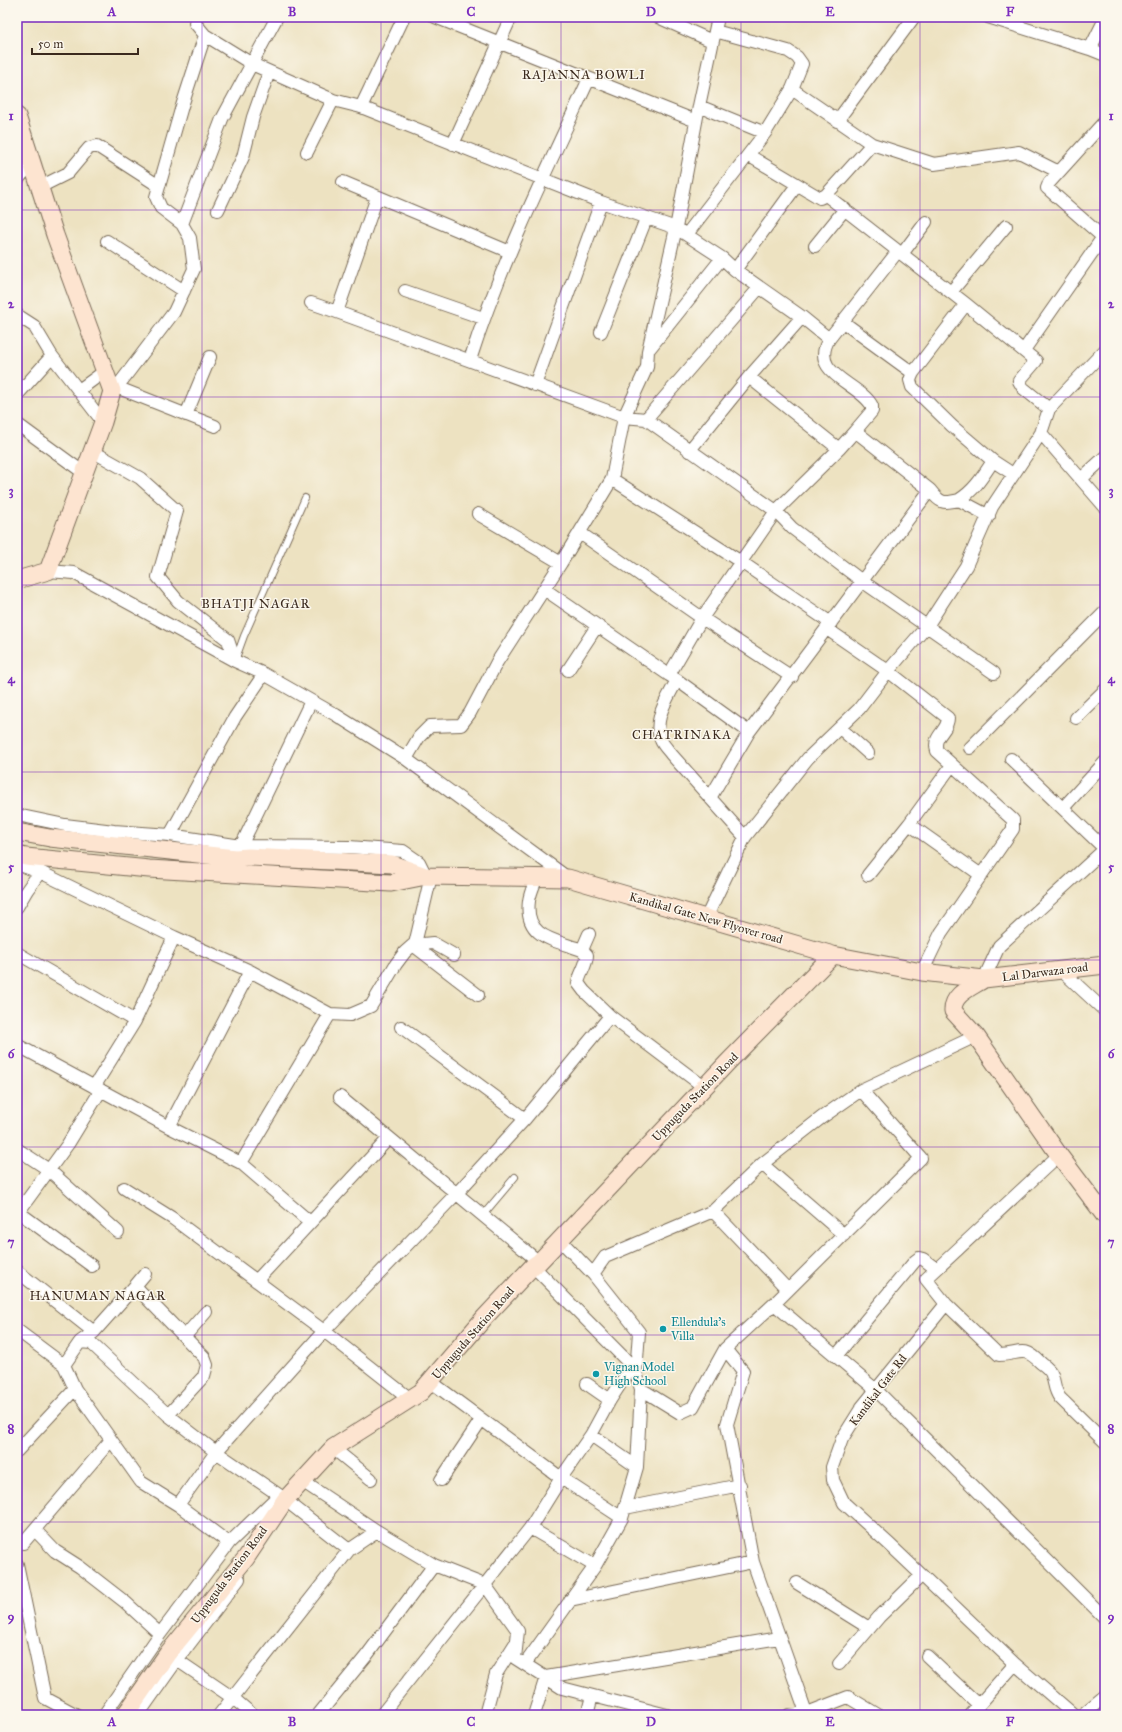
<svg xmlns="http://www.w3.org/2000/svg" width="1122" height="1732" viewBox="0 0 1122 1732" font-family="'IM FELL Great Primer',serif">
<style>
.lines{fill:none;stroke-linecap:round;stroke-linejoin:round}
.lane-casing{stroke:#796a57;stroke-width:8}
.street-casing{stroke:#796a57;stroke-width:14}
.secondary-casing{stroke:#796a57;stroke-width:19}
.lane{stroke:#fff;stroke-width:6}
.street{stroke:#fff;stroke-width:12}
.secondary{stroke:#fde4d0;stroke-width:17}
.grid{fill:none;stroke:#7b2cbf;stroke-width:1;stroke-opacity:0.55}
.culture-dot{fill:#0f9aa8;stroke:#fbf7ec;stroke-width:1.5}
.labels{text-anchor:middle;stroke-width:3;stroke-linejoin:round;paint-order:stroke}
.street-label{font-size:12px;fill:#3b2a1e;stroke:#fbf7ec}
.culture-label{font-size:12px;fill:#0d838f;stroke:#fbf7ec;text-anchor:start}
.neighbourhood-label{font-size:13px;letter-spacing:1px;fill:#3b2a1e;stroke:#fbf7ec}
.neatline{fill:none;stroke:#7b2cbf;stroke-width:1.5}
.grid-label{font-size:13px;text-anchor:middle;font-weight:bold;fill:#7b2cbf}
</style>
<rect width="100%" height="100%" fill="#fbf7ec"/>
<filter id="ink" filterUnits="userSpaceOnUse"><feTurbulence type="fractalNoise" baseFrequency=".025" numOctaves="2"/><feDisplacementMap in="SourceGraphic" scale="8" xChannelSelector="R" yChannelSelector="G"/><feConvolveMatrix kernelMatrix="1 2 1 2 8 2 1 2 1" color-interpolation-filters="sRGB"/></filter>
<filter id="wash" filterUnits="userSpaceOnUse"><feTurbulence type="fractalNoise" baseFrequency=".012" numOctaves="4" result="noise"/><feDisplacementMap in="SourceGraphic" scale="16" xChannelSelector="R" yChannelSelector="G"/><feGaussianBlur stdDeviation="0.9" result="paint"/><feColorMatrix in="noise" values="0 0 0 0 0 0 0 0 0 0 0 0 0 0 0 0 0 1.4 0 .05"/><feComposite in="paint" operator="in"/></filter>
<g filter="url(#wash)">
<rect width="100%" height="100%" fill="#ede2c1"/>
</g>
<g filter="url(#ink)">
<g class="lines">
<defs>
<path id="lane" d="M236,658L244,636L305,498
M483,1215L515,1177"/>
<path id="street" d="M196,17L195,23L205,35L252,64L333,100L361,107L601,202L676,228L722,258L735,270L802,317L829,339
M435,17L696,121
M658,17L712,41
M988,17L1090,49L1105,55
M1090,49L1105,19
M792,89L872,144
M699,106L765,133
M361,107L404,17
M837,121L914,17
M1105,121L1049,183L1047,188L1105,239
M453,144L511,17
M307,152L333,100
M748,155L820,198L826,195L872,144L934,164L1019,152L1059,172
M17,180L32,163
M343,182L510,252
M40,187L68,173L89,148L97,146L159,186
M826,195L966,304L1036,361L1019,381L1023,388L1049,409
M218,210L243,157L253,117L269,72
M182,224L161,208L156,197L182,106L205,35
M687,234L765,133L792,89L802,64L797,57L788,51L715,31
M107,241L184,291
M815,246L845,209
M902,254L926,222
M735,270L797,185
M405,291L483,318
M951,292L1006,226
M311,303L337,312L377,197
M966,304L913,373L910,380L912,387L952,426L993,461L1013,474
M337,312L624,417L647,367L648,351L676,228L699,106L718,17
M17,315L34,326L52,356L103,422
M843,322L913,373
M601,332L646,219
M650,348L722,258
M1024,350L1103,237
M470,360C501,263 546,171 589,79
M111,385L215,426
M535,385L601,202
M117,387L174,312L194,269L190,238L182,224L222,119L277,17
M79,390L105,371
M17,395L52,356
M186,415L210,357
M646,419L776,511L792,528L862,581L994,673
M17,424L84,473
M1041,433L1105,507
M839,449L855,431
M92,451L140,478L177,511L158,577L178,601L228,640L235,661
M689,451L749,377L802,317
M612,479L741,562L831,623
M1081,479L1105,457
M930,490C940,503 943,504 959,500L989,516
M959,500C975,490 983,476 993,461
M478,514L561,563
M580,533L702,618L792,677
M48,571L74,573L235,661L264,674L336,715L406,759
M544,589L669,675
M827,629L888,671L948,718C948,732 932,735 937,751L1013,820V829L941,933L922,972
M568,670L597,626
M677,680L749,732
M1076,718L1105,690
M840,728L868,753
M970,748L1105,612
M1011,759L1105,849
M710,798L749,732L930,490L855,431L872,411V406C860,383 808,374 829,339L898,251
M1063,808L1105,762
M17,815L65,825L114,831L170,835L241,846L349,847L403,851L419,862L426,876
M909,824L981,875
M170,835L235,717L264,674
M745,837L671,754C668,750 664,746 662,742C651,721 668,698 677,680L669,675L702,618L776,511L839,449L749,377
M241,846L311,701
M17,864L40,872
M868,875L909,824L952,765
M537,877C534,885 530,893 529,901C524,938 555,940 582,950L587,955C587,965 580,973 578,983L584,991L610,1016
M568,878L406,759L419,737L430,726L461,725L470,713L497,662L561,563L612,479L624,417L646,419L759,288
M17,907L27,890L40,872L174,937L135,1021
M706,918L745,837L808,758L859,709L888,671L927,626L966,566L992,507L1041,433L1049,409L1105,350
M415,944L431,876
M413,945L478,995
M582,950L589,934
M17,953L135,1021L94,1087
M1061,970L1105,1011
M984,979L999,946L1105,849
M330,1014L350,1015L371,1006L396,964L405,952L413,945L433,943L454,955
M401,1027L525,1119
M17,1045L169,1127L241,1163L310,1222
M340,1097L539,1262
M169,1127L250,971L174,937
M17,1149L49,1170L118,1232
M1059,1155L926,1279L946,1304L862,1407L842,1439L832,1467L833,1480L844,1503L889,1544L1015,1664L1074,1715
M241,1163L330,1014L250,971
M762,1164L844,1235
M124,1188L172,1218L324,1331L216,1452L279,1495L349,1550L377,1531L434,1565L485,1585L518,1631L515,1658L562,1688L667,1715
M17,1211L92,1266
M713,1211L788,1290
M17,1214L68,1144L101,1090
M560,1240L593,1274L639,1332L636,1373
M17,1271L94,1332
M593,1274L605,1257L713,1211L762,1164L821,1118L861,1090L976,1036
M257,1280L389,1138
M135,1286L145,1274
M774,1304L876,1390L1105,1618
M946,1304L999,1355C1020,1355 1022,1344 1041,1363C1045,1366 1051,1371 1052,1375C1055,1384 1054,1390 1060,1398L1105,1442
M17,1330L64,1365
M185,1336L206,1312
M80,1342L94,1332L135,1286L204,1357L207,1365L204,1376L168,1415
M725,1349L743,1371L727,1424L753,1562L807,1715
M836,1356L915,1261L919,1258L923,1259L936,1269
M632,1366L636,1373L641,1389L680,1413L693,1407L725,1349L774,1304L921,1158L861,1090
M430,1381L561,1478L622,1518
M587,1384L610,1400
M409,1398L324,1331L457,1193L525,1119L610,1016L704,1087
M591,1435L637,1467
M333,1448L371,1479
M17,1451L75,1389
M441,1480L481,1420
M302,1481L377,1531
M178,1505L141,1482L75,1389L64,1365L80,1342L91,1343L168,1415L216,1452L178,1505L229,1543
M625,1508L740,1485
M530,1528L595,1566
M35,1530L55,1551L80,1567L125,1602L160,1634
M23,1543L111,1440
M17,1564L45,1698L77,1715
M797,1583L869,1628
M570,1600L753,1562
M927,1656L979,1705
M177,1660L233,1698L253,1715
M525,1664L595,1566L622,1518L637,1467L641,1389
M839,1664L879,1617L921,1576
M104,1715L160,1634L229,1543L279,1495
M138,1715L177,1660L239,1579
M219,1715L349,1550
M318,1715L367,1655L434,1565
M381,1715L530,1528L561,1478L591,1435L610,1400L632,1366L533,1266
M485,1715L496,1674L515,1644
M534,1715L546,1677L779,1638
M587,1715L592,1696
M789,1715L807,1713L848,1697L878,1715
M970,1715L1015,1664
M1082,1715L1105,1696"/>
<path id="secondary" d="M17,116L55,235L112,391L103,422L48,571L17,580
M17,832L50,838L235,858L249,857L392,864L425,876
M17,855L26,857L149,869L391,883L426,876L568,878L833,955L922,972L984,979L1105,965
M984,979C972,987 952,994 953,1011L976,1036L1059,1155L1105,1216
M125,1715L168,1653L246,1558L285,1500L333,1448L421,1392L485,1317L533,1266L539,1262L727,1063L833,955"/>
</defs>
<!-- lane casing -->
<use href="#lane" class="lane-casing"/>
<!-- street casing -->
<use href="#street" class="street-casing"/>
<!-- secondary casing -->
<use href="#secondary" class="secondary-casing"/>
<!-- lane -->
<use href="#lane" class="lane"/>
<!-- street -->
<use href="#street" class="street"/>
<!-- secondary -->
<use href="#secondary" class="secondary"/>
</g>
</g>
<!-- grid -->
<path class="grid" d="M202,17V1715M381,17V1715M561,17V1715M741,17V1715M920,17V1715M17,210H1105M17,397H1105M17,585H1105M17,772H1105M17,960H1105M17,1147H1105M17,1335H1105M17,1522H1105"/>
<!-- markers -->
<g class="culture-dot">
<circle cx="663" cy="1329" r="4"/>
<circle cx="596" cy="1374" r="4"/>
</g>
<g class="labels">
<!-- street labels -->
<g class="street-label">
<text transform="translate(706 918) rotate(16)" y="4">Kandikal Gate New Flyover road</text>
<text transform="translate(1045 972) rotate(-7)" y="4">Lal Darwaza road</text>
<text transform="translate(695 1097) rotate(-46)" y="4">Uppuguda Station Road</text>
<text transform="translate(473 1333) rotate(-49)" y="4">Uppuguda Station Road</text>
<text transform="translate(878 1390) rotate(-53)" y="4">Kandikal Gate Rd</text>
<text transform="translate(229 1575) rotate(-53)" y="4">Uppuguda Station Road</text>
</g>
<!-- culture labels -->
<g class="culture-label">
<text x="671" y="1326">Ellendula's<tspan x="671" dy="14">Villa</tspan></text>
<text x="604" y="1371">Vignan Model<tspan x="604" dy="14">High School</tspan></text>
</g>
<!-- neighbourhood labels -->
<g class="neighbourhood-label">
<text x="584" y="79">RAJANNA BOWLI</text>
<text x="256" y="608">BHATJI NAGAR</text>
<text x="682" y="739">CHATRINAKA</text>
<text x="98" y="1300">HANUMAN NAGAR</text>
</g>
</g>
<!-- margin -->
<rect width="1122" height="1732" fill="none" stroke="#fbf7ec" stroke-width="44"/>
<!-- scale -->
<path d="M32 48v6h106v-6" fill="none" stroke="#3b2a1e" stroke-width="2"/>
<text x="38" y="48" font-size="12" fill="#3b2a1e" stroke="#fbf7ec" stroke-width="3" paint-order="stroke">50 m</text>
<rect x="22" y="22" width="1078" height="1688" class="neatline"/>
<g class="grid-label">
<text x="112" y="16">A</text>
<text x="292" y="16">B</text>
<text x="471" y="16">C</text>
<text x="651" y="16">D</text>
<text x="830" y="16">E</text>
<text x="1010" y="16">F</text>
<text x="11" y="120">1</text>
<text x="1111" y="120">1</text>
<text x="11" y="308">2</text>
<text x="1111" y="308">2</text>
<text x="11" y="495">3</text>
<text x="1111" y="495">3</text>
<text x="11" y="683">4</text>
<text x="1111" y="683">4</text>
<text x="11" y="871">5</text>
<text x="1111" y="871">5</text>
<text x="11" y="1058">6</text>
<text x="1111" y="1058">6</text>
<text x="11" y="1246">7</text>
<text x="1111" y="1246">7</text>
<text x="11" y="1433">8</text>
<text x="1111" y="1433">8</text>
<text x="11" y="1621">9</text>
<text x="1111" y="1621">9</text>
<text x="112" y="1726">A</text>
<text x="292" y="1726">B</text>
<text x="471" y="1726">C</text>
<text x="651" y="1726">D</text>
<text x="830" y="1726">E</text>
<text x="1010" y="1726">F</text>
</g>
</svg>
